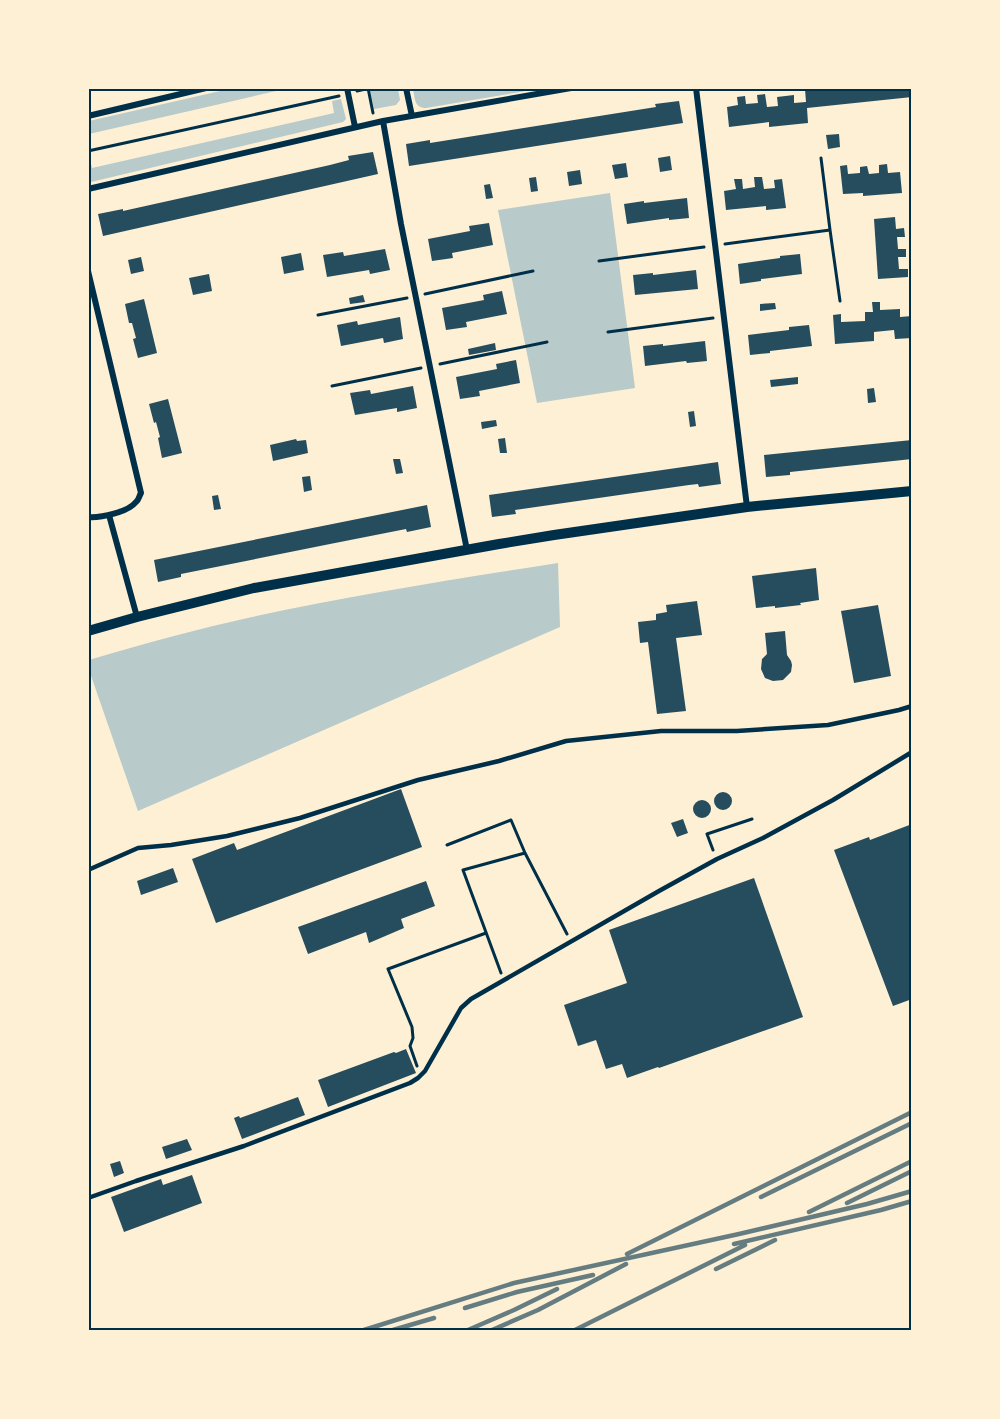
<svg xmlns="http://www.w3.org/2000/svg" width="1000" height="1419" viewBox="0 0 1000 1419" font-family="'Roboto Condensed',sans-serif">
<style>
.green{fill:#b9caca}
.building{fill:#264d5e}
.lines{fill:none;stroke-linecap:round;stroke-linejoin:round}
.path{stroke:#003049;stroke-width:3}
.service{stroke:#003049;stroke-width:4.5}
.minor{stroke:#003049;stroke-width:6}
.tertiary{stroke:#003049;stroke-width:10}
.rail{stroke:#657d81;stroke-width:4.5}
.neatline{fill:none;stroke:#003049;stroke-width:2}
</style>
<rect width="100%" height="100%" fill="#fdf0d5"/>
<!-- green -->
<path class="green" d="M229,89H285L89,134V121Z
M383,89H398L400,100L396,105L374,109L370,91Z
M413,89V88L538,89L426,108C414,108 415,98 413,89Z
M341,99L346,119L343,122L91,182L89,180V156L92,168L334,113L332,101Z
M610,193L635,388L537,403L498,210Z
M558,563L560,627L138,811L89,670V660C143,644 197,629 252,617C353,595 456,579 558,563Z"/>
<!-- building -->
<path class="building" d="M806,88H912V97L807,108L808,123L769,127V122L729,127L727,107L738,105L737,97L745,96L746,104L758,103L757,95L765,94L767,107L778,106L777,97L794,95V103L806,102L805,89Z
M679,101L683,123L409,166L406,144L430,140V143L656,107L655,104Z
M839,134L840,147L828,149L826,135Z
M373,152L378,174L103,236L98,214L123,209V211L330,165L349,160L348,156Z
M670,156L672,170L660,172L658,158Z
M626,163L628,177L615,179L612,165Z
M887,164L888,173L900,172L902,193L863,196V193L843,194L840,166L847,165L848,174L860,173V167L867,166L869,174L879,173V165Z
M580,170L582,184L569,186L567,172Z
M536,177L538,191L531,192L529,178Z
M754,177H762L764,189L775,188L774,180L782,179L786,208L766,210V206L726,210L724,191L736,189L734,179H742L743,189L755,187Z
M490,184L493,198L486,199L484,185Z
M687,198L689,218L669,220V218L627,224L624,204L644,201V203Z
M895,217L896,229L904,228L905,237H897L898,249H906V257H898L899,269H908V277L878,279L874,219Z
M489,223L493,245L452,253L453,258L432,261L428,239L470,231L469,226Z
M385,249L390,270L370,274L369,270L327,277L323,255L343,252L344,256Z
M301,253L304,270L284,274L281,257Z
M800,254L802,274L761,279V281L740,284L738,264L780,258V256Z
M141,257L144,271L131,274L128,260Z
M696,270L698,289L635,295L633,275L653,273V275Z
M209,274L212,291L193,295L189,278Z
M502,291L507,314L466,322L467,327L446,330L442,308L484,300L483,295Z
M363,295L365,302L350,304L349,298Z
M144,299L157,353L138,358L133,339L136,338L132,323H129L125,304Z
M872,302H880V310L900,309V317L912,316V338L895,339L894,330L874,332V341L835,344L833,315L841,314V322L865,321V312H873Z
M775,303L776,309L760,311V304Z
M400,317L403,339L384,343L383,338L341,346L337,325L357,321L358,325Z
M809,325L812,346L770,351V353L750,355L748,335L789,330V327Z
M705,341L707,361L687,363L686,361L645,366L643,346L663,344V346Z
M495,343L496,350L469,355L468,349Z
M516,360L520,383L479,391L480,396L460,399L456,377L497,369L496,364Z
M798,377V384L771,387L770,380Z
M413,386L417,408L397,412V408L355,415L350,393L370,390L371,394Z
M874,388L876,402L868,403L867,389Z
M168,399L182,453L162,458L158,438L160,437L156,422L154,423L149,404Z
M694,411L696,426L690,427L688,412Z
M496,420L497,426L482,429L481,422Z
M505,438L507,453H500L498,439Z
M296,439L297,441L306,440L308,453L273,461L270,445Z
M912,440V459L790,472V475L766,477L764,455Z
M393,459H400L403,473L396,474Z
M718,462L721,484L699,487L698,484L689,485L515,510L516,514L492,517L489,495Z
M310,476L312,490L304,492L302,477Z
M218,495L221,509L214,510L212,496Z
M427,505L431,527L407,532L406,529L330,544L181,574V577L158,582L154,560Z
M816,568L819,600L800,603L801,605L775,608V606L756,608L752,576Z
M697,601L702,635L676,638L686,711L657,714L648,642L640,643L638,622L656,620V614L667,612L666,605Z
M878,605L891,676L854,683L841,611Z
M785,631L787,655L791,661L792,665L791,672L783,680L773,681L765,678L761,669L762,659L767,654L765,633Z
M401,789L422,847L216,923L192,859L234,843L237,850Z
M714 801a9 9 0 1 1 18 0a9 9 0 1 1-18 0Z
M693 809a9 9 0 1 1 18 0a9 9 0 1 1-18 0Z
M683,819L688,833L677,837L671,823Z
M912,824V999L893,1006L834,850L869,837L870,840Z
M173,868L178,882L141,895L137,881Z
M754,878L803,1017L659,1068L658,1067L627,1078L622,1064L606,1069L596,1040L578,1046L564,1005L627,983L609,930Z
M426,881L435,906L401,919L404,928L369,943L366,932L308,954L298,927Z
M406,1049L416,1073L328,1107L318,1080L394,1052L396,1053Z
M298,1097L305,1115L242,1139L234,1118L239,1116L240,1118Z
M187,1139L192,1150L166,1159L162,1147Z
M120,1161L124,1173L114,1177L110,1164Z
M192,1175L202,1203L124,1232L111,1197L161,1179L163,1185Z"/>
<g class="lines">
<!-- path -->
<path class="path" d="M368,88L373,113
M357,91L370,88
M88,151L339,96
M821,158L830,230L840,301
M725,244L830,230
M599,261L704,247
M425,294L533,271
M318,315L407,298
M608,332L713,318
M440,364L547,342
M332,386L421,368
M447,845L511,820L525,853L567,934
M713,850L707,834L752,819
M501,973L463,870L525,853
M417,1066L410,1046L413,1038L412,1027L388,969L486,933"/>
<!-- service -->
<path class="service" d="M88,870L138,848L171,845L227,836L300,818L418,780L499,761L566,741L661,731H737L828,725L899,710L912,706
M88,1198L136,1181L244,1146L410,1083L418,1078L425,1071L461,1008L471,999L659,891L717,859L763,838L833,800L912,752"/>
<!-- minor -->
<path class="minor" d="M347,88L355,127
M406,88L412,116
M696,88L747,507
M88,116L206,88
M383,121L401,224L467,550
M88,189L383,121L571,88
M88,271L141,493C139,496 139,500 136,502C128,512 101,518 88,517
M109,515L137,617"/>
<!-- tertiary -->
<path class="tertiary" d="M88,631L137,617L254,588L499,544L554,535L747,507L912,491"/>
<!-- rail -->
<path class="rail" d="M761,1197L912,1123
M847,1203L912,1171
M809,1212L912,1161
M734,1244L881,1210L912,1201
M627,1254L912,1112
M716,1269L775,1240
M465,1308L517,1292L593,1275
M364,1330L514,1283L739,1234L867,1204L912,1191
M393,1330L434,1318
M468,1330L514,1310L557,1289
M492,1330L538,1310L626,1264
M575,1330L745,1245"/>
</g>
<!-- border -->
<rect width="1000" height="1419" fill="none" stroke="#fdf0d5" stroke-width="180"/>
<rect x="90" y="90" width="820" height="1239" class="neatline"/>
</svg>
